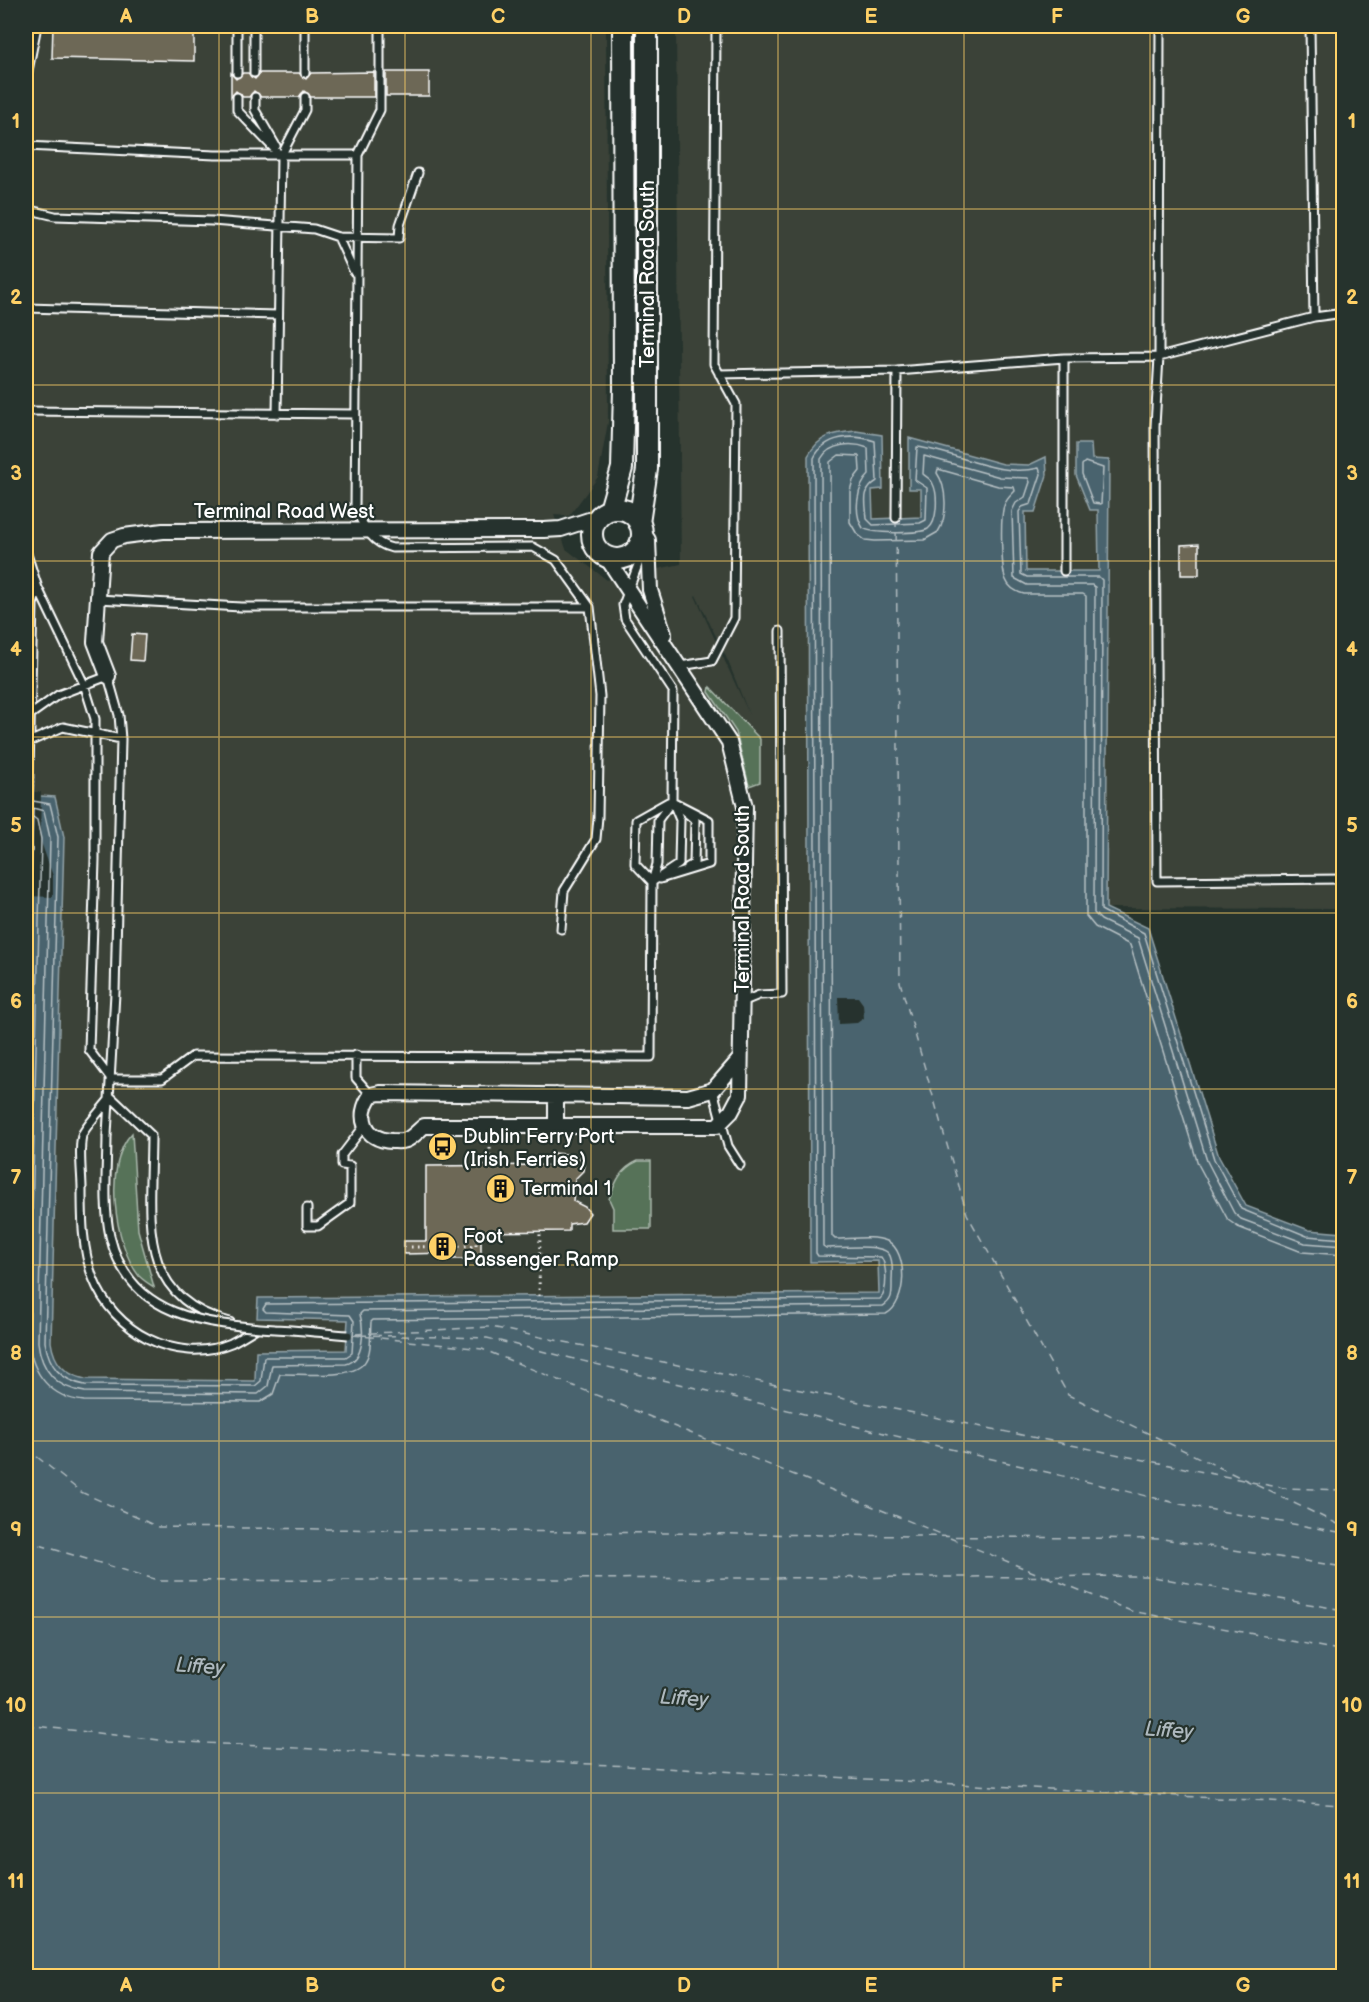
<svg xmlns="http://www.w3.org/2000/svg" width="1369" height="2002" viewBox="0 0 1369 2002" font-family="'Balsamiq Sans',sans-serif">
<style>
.built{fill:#3b4339;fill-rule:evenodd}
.green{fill:#567259;stroke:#aab8ac;stroke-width:1.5}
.water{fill:#4a646e;stroke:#92a2a8;stroke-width:1.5}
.pier{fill:#26332d}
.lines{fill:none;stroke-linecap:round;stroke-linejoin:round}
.shore{stroke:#b7c1c5;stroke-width:1.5}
.ferry{stroke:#aeb9be;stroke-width:1.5;stroke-dasharray:8 6;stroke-linecap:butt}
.building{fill:#6d6756;stroke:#fff;stroke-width:1.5}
.lane-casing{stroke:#fff;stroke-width:11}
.street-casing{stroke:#fff;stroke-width:18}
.secondary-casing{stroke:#fff;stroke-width:24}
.path{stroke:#fff;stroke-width:3;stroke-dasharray:1.5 4.5;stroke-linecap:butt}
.lane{stroke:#26332d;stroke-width:7}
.street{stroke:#26332d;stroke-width:14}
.secondary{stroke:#26332d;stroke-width:20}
.lane-bridge-casing{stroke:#fff;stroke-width:11;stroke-linecap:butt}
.lane-bridge{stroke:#26332d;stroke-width:7}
.grid{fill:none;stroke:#ffd166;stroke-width:1.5;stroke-opacity:0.55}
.labels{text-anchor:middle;stroke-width:4.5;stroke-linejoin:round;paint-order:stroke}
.street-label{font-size:20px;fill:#fff;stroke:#26332d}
.poi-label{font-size:20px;fill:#fff;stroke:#26332d;text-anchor:start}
.water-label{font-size:21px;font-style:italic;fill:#aeb9be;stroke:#26332d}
.neatline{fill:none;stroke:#ffd166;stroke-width:2}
.grid-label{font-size:20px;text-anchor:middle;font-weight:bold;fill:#ffd166}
</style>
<rect width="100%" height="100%" fill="#26332d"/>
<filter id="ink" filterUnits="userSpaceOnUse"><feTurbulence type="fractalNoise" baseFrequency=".0167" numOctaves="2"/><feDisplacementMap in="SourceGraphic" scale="12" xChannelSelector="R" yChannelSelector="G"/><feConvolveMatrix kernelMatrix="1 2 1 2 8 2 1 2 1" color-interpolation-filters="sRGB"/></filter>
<g filter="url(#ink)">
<!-- built -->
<path class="built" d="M26,26H606L608,422L598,477L569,516L554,515L566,549L607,580L681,564L676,26H1343V909L1106,908L1109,460H1092L1076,445L1098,510L1099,571H1026L1025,511H1035L1029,465L1003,464L909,438V489H921V517L873,519L872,490L883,489L856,431L810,1262L878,1261L879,1293L258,1298V1318L348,1320L347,1351H257L256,1381L84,1379L71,1375L59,1365L53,1355L51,1342L26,795ZM696,595L728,661L749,714L695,596Z"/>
<!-- green -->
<path class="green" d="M710,687L760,739V782L749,786L736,732L709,692Z
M132,1133L138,1230L154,1287C149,1284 143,1280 139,1276C114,1244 103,1163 132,1133Z
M638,1161H651V1229H613V1208L609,1199C616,1181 620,1169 638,1161Z"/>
<!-- water -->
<path class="water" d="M856,431L882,435L883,489L872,490L873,519L921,517V489H909V438L1003,464L1029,465L1046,457L1047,475L1035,512H1025L1026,571H1099L1098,510H1090L1076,475V444H1091L1092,459L1109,460L1106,908L1148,928L1219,1157L1246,1206L1309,1230L1343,1233V1976H26V795L55,797L64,837L51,1342C54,1363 64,1374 85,1379L255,1381L256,1351L346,1350L348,1320L257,1318L258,1298L879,1293L878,1261L810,1262L808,456C819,435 834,433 856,431Z"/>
<!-- pier -->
<path class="pier" d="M26,792H41L40,839L53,876V897L26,896Z
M838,997H858L863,1004L864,1018L857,1023L839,1024Z"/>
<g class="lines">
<!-- shore -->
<path class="shore" d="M1085,462L1103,468L1101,504L1093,503L1082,474V465Z
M33,801L50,804L58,837L45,1342C49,1366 60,1380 85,1385L255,1386L261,1381L264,1357H346L352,1353L354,1321L350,1315L266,1312L263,1309L266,1304L880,1299C888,1292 887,1265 881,1257L818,1256L816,1253L814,458C825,435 853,434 875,441L877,481C861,491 866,502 867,519L873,525L920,523L926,520L927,488L915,480L917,447C958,452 997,478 1039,468L1041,474L1031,504L1022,507L1019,512L1021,574L1027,577H1099L1102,580L1101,910L1144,933L1214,1159L1241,1209L1307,1236L1344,1239
M33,808L44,811L50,838L38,1342C41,1370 56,1388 85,1392L258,1394L268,1386L272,1365L346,1364C365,1360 364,1329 360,1314L363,1311L883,1306C893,1300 892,1293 892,1282C892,1274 894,1261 889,1254C882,1243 839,1248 826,1248L823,1246L821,459C829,443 853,442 868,448L869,475C857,486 853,513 863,528C871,534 919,534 928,529C938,522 938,494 933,484C931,479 926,477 923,474L924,456L1000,477L1028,478L1030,482L1025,497L1016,503L1012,511L1014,578L1027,585H1092L1095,587L1094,913L1101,920L1138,938L1207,1161L1234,1213L1241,1219L1305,1243L1344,1246
M33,817L37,820L41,839L29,1342C32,1374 51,1398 84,1401L260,1402L273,1394L280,1374C301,1373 356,1381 366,1360C372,1350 370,1334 371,1322L373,1320L886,1314C907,1304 909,1251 887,1241C873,1235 850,1239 835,1239L832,1236L830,462L839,455L859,456L860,471L853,480L850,491V522L857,534L865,540L875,541L924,540L938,532C948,517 947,487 937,473L938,469L998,486L1014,487L1015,491C1011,495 1006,499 1004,506C1000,517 1001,570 1006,580C1009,588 1016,592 1024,594H1083L1086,596V916L1095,927L1130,945L1198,1164L1228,1220L1238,1227L1302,1252L1344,1255"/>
<!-- ferry -->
<path class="ferry" d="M896,519L900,982L967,1214L1068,1395L1344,1527
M26,914V897
M355,1334L491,1327L1243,1480
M352,1335L482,1349L946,1536
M359,1335L487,1338L1180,1504L1344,1533
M26,1448L81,1492L158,1527L1163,1539L1344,1567
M1251,1482L1284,1488L1344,1490
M950,1538L1043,1576
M26,1541L161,1581L1147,1576L1344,1610
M1047,1577L1131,1611L1344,1651
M26,1725L168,1741L1344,1805"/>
</g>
<!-- building -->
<path class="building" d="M53,26H194V61L52,58Z
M374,72V97H311L304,91L299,97H261L254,91L249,97H243L236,91L231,97V73L236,79L243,73H248L255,79L260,73H299L306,79L311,73Z
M386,72H429V96H386Z
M1199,544V575H1181V545Z
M132,634L145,635L143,661L130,660Z
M552,1153L577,1155L584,1164L583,1171L575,1179L573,1201L585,1207L590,1213L584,1222L569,1224V1231L481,1232V1259H451V1253L404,1254V1241H426V1166L552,1165Z"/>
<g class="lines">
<defs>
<path id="lane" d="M254,26V73
M305,26V73
M1160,26L1159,357L1155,426L1157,881L1344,879
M1310,26L1314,317
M237,73V26
M26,81L37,26
M237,97V110L281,156
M255,97V110L276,146
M26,146L215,155H358L380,110V26
M358,155L355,509C364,526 371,543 392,548L533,547L556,560L590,607L600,696L598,817L596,839L564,891L561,929
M26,209L55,216L212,221L314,229L338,237L399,238L400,225L418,173
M338,237L354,272
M26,308L278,315
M1064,358V571
M719,374L897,371L1064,358L1159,357L1314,317L1344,313
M26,411L354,414
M277,414L281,156L305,110V97
M896,518L897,371
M640,544L639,562L623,605L625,619L673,691L672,801L680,820L679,864L652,882
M26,551L38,588L84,684L95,719V860L89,1050L111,1079
M98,599L241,607H590
M680,666L712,661L734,618L736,404L714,364L716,26
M30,715L58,695L108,676L119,715L121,739L115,993L107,1135
M31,741L63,727L121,739
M683,810L695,820L694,864L688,867
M660,879L709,864V820L672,801
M652,882L635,864L636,820L668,802
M26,896L33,604L38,588
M742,1002L759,995L782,994L780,631
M356,1055V1078L371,1095
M111,1079H162L193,1056L651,1057L652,882L657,864L658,820L672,801
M713,1090L728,1146L740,1165
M111,1097L151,1135C151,1214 133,1297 230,1322
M111,1097C102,1109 90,1121 83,1133C78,1143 82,1176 82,1188C82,1218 82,1249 93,1278C113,1331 176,1366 231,1343C239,1339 247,1334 255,1329
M307,1208V1226H318L350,1203V1166L342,1165V1155L365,1125"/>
<path id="street" d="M642,531L648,540L650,590L664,634
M607,558L729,742L745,807L740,1095L731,1112L717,1126H424C419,1130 412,1138 406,1140C402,1142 396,1141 392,1141C364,1140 356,1116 371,1095L380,1093L688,1097L713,1090L740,1059
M108,676L95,642L101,552L112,540L124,536L163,531L544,530L561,529L598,517
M556,1126V1095"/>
<path id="secondary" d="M592 534a25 25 0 1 1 50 0a25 25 0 1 1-50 0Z
M610,510L622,468L624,389L623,26
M639,523L647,469V26"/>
</defs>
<!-- lane casing -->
<use href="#lane" class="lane-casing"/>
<!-- street casing -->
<use href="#street" class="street-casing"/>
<!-- secondary casing -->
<use href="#secondary" class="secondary-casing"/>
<!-- path -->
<path class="path" d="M490,1148L491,1165
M411,1247L476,1246V1232
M539,1296L540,1232"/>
<!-- lane -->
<use href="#lane" class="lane"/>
<!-- street -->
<use href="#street" class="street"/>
<!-- secondary -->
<use href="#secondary" class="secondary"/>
<defs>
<path id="lane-bridge" d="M107,1135C107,1168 103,1204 110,1236C129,1318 206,1324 275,1329C299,1330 323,1333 348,1335"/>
</defs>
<!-- lane-bridge casing -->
<use href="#lane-bridge" class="lane-bridge-casing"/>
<!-- lane-bridge -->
<use href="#lane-bridge" class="lane-bridge"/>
</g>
</g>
<!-- grid -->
<path class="grid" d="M219,26V1976M405,26V1976M591,26V1976M778,26V1976M964,26V1976M1150,26V1976M26,209H1344M26,385H1344M26,561H1344M26,737H1344M26,913H1344M26,1089H1344M26,1265H1344M26,1441H1344M26,1617H1344M26,1793H1344"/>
<!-- icons -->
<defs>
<symbol id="bus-disc" viewBox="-11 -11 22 22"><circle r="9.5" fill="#ffd166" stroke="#26332d"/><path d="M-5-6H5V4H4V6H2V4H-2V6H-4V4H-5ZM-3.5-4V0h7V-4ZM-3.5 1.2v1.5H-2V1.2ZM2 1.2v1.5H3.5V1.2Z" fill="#111"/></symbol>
<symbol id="building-disc" viewBox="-11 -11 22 22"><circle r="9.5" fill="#ffd166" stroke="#26332d"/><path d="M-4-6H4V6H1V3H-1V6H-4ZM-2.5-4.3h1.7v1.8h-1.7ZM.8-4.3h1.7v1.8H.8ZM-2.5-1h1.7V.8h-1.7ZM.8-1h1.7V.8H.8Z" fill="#111"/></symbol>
</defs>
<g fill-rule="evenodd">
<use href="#bus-disc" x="426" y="1130" width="33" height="33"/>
<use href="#building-disc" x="484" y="1172" width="33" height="33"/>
<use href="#building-disc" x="426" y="1230" width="33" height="33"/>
</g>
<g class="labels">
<!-- street labels -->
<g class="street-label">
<text transform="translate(647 274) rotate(-90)" y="7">Terminal Road South</text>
<text x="284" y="518">Terminal Road West</text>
<text transform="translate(742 899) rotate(-90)" y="7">Terminal Road South</text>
</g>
<!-- poi labels -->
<g class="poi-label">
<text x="463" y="1143">Dublin Ferry Port<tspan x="463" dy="23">(Irish Ferries)</tspan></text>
<text x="521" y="1195">Terminal 1</text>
<text x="463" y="1243">Foot<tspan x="463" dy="23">Passenger Ramp</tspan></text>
</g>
<!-- water labels -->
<g class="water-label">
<text transform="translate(200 1666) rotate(4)" y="7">Liffey</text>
<text transform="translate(684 1698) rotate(4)" y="7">Liffey</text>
<text transform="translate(1169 1730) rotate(4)" y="7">Liffey</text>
</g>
</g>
<!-- margin -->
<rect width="1369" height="2002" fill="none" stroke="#26332d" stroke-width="66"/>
<rect x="33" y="33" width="1303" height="1936" class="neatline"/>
<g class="grid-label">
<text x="126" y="23">A</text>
<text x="312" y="23">B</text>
<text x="498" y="23">C</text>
<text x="684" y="23">D</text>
<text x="871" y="23">E</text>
<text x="1057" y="23">F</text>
<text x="1243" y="23">G</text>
<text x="16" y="128">1</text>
<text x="1352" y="128">1</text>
<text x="16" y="304">2</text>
<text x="1352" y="304">2</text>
<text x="16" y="480">3</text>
<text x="1352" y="480">3</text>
<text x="16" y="656">4</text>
<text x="1352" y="656">4</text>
<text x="16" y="832">5</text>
<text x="1352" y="832">5</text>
<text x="16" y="1008">6</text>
<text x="1352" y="1008">6</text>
<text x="16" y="1184">7</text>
<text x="1352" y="1184">7</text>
<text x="16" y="1360">8</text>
<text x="1352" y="1360">8</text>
<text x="16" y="1536">9</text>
<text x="1352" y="1536">9</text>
<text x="16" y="1712">10</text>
<text x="1352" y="1712">10</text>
<text x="16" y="1888">11</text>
<text x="1352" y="1888">11</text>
<text x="126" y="1992">A</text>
<text x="312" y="1992">B</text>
<text x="498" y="1992">C</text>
<text x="684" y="1992">D</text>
<text x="871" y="1992">E</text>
<text x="1057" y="1992">F</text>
<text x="1243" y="1992">G</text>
</g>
</svg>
